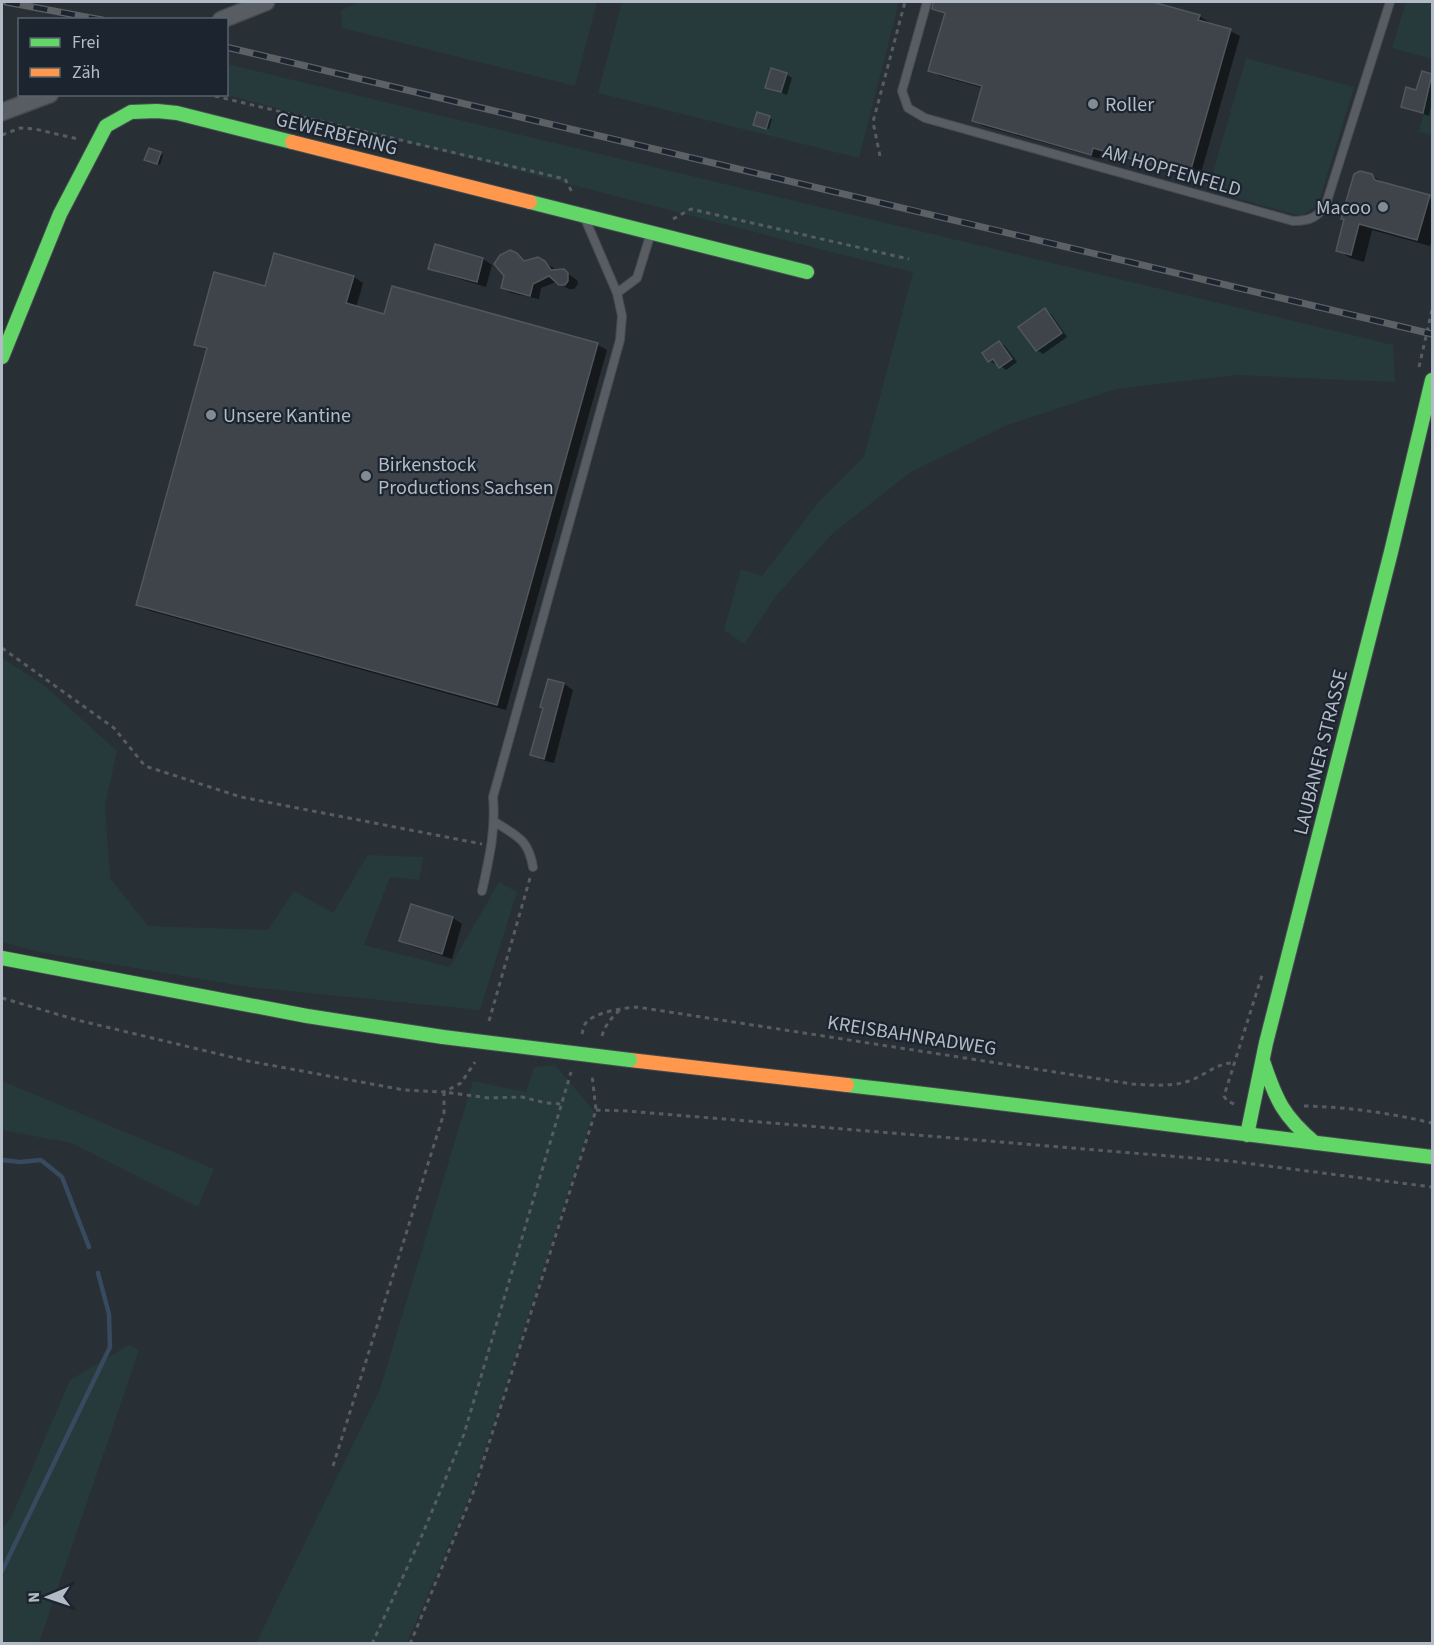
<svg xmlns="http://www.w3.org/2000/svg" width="1434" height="1645" viewBox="0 0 1434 1645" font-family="'Source Sans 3',sans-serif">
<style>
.green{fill:#263a3b}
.shadow{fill:#0007}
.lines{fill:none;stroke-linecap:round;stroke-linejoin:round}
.stream{stroke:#374a5f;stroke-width:4.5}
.building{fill:#3f444a;stroke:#50565d;stroke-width:1.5}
.lane-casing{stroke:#464b50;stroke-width:10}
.street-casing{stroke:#464b50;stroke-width:19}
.fast-casing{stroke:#464b50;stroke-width:16}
.slow-casing{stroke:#464b50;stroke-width:16}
.path{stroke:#575c60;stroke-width:3;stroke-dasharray:4.5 4.5;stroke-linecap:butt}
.lane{stroke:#585d63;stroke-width:8}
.street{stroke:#585d63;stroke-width:16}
.fast{stroke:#63d668;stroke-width:14}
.slow{stroke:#ff974d;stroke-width:14}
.rail-casing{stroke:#5c6166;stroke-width:7}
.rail{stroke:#1c252f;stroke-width:4.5;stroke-dasharray:14;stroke-linecap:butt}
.fast-bridge-casing{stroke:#464b52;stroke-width:16;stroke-linecap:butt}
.fast-bridge{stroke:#63d668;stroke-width:14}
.poi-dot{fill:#828a93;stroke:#1c252f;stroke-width:2}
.labels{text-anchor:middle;stroke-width:4.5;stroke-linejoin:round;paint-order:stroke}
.poi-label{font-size:20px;fill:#b2bbc6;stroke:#1c252f;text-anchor:start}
.street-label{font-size:20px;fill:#b2bbc6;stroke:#1c252f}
</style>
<rect width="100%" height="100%" fill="#282f35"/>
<!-- green -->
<path class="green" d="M357,2H597L575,86L342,28L341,11Z
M622,2H899L859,158L598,93Z
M1406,2H1432V59L1392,48Z
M1246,58L1354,87L1318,205L1301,216L1208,190Z
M227,64L1393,345L1395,382L1235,375L1116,389L1005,426L911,472L833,533L776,596L744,644L724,630L741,569L762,576L817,504L864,457L913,272L831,252L226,95Z
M1432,82V135L1419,132Z
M2,658L45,686L117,751L105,805L110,878L148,926L268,930L294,891L333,913L368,855L423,857L419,880L390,877L364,945L450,967L499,882L517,892L480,1010L249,987L39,952L2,942Z
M555,1065L594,1111L471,1493L407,1643H256L380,1389L473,1081L526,1092L534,1067Z
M2,1081L214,1169L198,1207L71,1143L2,1130Z
M129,1345L139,1350L39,1643H2V1528L11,1518L70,1380Z"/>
<!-- shadow -->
<path class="shadow" d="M938,2H1155L1157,4L1199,16L1209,22L1208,25L1230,31L1240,36L1199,180L1103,153L1101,159L983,126L974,121L983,88L940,76L930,70L946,15L936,9Z
M1423,73L1432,76V102L1429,116L1403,106L1417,92Z
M786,74L792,78L787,95L767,87Z
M769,118L772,119L769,129L757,126Z
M150,150L163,155L160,165L149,161Z
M1371,175L1384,183L1432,199V238L1430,246L1372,230L1364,262L1350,258L1338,250Z
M436,246L483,259L492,265L486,287L440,273L430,268Z
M275,255L354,277L363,283L356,308L385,316L393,288L598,345L607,350L506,710L147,610L138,604L208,350L195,344L266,288Z
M517,255L527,262L537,259L554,268L556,271H564L577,280L578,284L574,289H569L556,282L541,288L539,299L511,293L503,288Z
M1045,310L1051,314L1067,337L1043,354L1037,350Z
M999,342L1005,346L1017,362L1006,370L997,363L995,364L990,361Z
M549,681L564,684L573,690L554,763L542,760L532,754L544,708Z
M412,906L453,918L462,924L452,959L411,946L401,941Z"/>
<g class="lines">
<!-- stream -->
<path class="stream" d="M2,1160L20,1162L41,1160L62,1177L89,1247
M2,1571L110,1347L109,1314L98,1273"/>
</g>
<!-- building -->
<path class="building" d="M933,2H1153L1200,15L1198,20L1231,29L1189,176L1093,148L1091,155L972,121L982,86L928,71L945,13L932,9Z
M771,68L787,73L781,92L765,88Z
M1422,71L1432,74L1423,113L1401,107L1406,87L1416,90Z
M757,112L770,116L766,129L753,125Z
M149,148L161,152L157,164L144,160Z
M1360,171L1372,174L1375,180L1430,195L1417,240L1359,224L1351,255L1336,251L1344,219H1341L1354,174Z
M435,244L483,258L477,282L428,269Z
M510,250L517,253L524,261L538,257L545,261L551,270L564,269L568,273V281L565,285H559L549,276L533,284L530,296L501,288L504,276L494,264L500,255Z
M274,253L354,276L346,303L384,314L392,286L598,343L497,705L136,605L207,348L194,345L214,272L265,286Z
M1045,308L1062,333L1036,351L1018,327Z
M999,341L1012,359L999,368L993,359L988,362L982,353Z
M548,679L564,683L544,759L530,755L543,708L540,707Z
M411,904L453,917L442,954L399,941Z"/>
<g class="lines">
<defs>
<path id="lane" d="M927,2L902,91L908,108L925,118L1293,221C1310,221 1320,217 1327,201L1390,2
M617,293L637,278L650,236
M495,822C518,837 528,839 533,867
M482,891C489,859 496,830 493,797L620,340L622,316L617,293L586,221"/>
<path id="street" d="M221,20L266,2
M2,112L50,94"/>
<path id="fast" d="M530,202L807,272
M2,357L60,214L106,126L131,112L157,111L177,113L292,142
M2,958L307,1016L443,1037
M1263,1061C1276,1100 1283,1116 1315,1143
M847,1085C1042,1107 1237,1134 1432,1157
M1247,1135L1266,1043L1391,552L1432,380"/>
<path id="slow" d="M292,142L530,202
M630,1060L847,1085"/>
</defs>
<!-- lane casing -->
<use href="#lane" class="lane-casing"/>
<!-- street casing -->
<use href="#street" class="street-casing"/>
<!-- fast casing -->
<use href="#fast" class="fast-casing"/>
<!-- slow casing -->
<use href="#slow" class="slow-casing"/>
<!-- path -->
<path class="path" d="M206,94L565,179L573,194
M2,135L20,128L35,129L78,139
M880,156L873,122L905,2
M673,219L691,209L909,259
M1419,367L1432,310
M2,648L114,728L145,766L241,797L482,844
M2,998L77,1020L248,1061L404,1090L444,1092L461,1083L475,1062
M489,1021L530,878
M582,1034C583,1031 583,1027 585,1024C593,1012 624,1008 637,1007L1132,1084C1151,1085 1171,1087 1189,1081C1204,1076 1218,1062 1234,1063
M602,1036C605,1025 611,1018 620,1010
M1234,1104L1227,1101L1224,1096L1263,972
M1304,1106C1348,1107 1390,1113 1432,1123
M596,1110L627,1111L1229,1161L1432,1187
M333,1466L444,1113V1092L489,1098L522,1097L546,1103L562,1104
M372,1644L423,1533L464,1434L571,1072
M410,1644L473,1493L596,1110L592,1075"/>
<!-- lane -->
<use href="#lane" class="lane"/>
<!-- street -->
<use href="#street" class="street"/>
<!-- fast -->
<use href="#fast" class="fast"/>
<!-- slow -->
<use href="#slow" class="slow"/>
<defs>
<path id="rail" d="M6,2L102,20
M226,47L1432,334"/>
</defs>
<!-- rail casing -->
<use href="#rail" class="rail-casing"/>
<!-- rail -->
<use href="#rail" class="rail"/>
<defs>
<path id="fast-bridge" d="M443,1037L630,1060"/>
</defs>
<!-- fast-bridge casing -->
<use href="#fast-bridge" class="fast-bridge-casing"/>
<!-- fast-bridge -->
<use href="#fast-bridge" class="fast-bridge"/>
</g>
<!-- markers -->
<g class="poi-dot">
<circle cx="1093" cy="104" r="6"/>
<circle cx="1383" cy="207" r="6"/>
<circle cx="211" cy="415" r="6"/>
<circle cx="366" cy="476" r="6"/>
</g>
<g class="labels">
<!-- poi labels -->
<g class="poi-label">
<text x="1105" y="111">Roller</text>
<text x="1371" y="214" text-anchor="end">Macoo</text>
<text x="223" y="422">Unsere Kantine</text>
<text x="378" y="471">Birkenstock<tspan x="378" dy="23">Productions Sachsen</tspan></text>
</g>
<!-- street labels -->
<g class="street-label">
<text transform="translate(337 133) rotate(14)" y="7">GEWERBERING</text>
<text transform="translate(1172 170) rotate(16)" y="7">AM HOPFENFELD</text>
<text transform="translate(1320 752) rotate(-76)" y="7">LAUBANER STRASSE</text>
<text transform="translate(912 1035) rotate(9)" y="7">KREISBAHNRADWEG</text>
</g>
</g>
<!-- border -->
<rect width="1434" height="1645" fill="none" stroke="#b2bbc6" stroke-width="6"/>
<!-- legend -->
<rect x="18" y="18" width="210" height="78" fill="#1c252f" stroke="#58616b" stroke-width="1.5"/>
<rect x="30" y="38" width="30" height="9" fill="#63d668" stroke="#58616b" stroke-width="1.5"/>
<text x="72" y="48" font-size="18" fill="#b2bbc6">Frei</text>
<rect x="30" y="68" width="30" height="9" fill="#ff974d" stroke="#58616b" stroke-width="1.5"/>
<text x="72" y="78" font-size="18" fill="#b2bbc6">Zäh</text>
<!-- north arrow -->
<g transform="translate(48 1597) rotate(268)" stroke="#1c252f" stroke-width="4.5" paint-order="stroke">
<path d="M0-4.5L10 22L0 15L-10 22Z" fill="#b2bbc6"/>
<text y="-9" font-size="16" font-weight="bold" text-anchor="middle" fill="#b2bbc6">N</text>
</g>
</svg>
